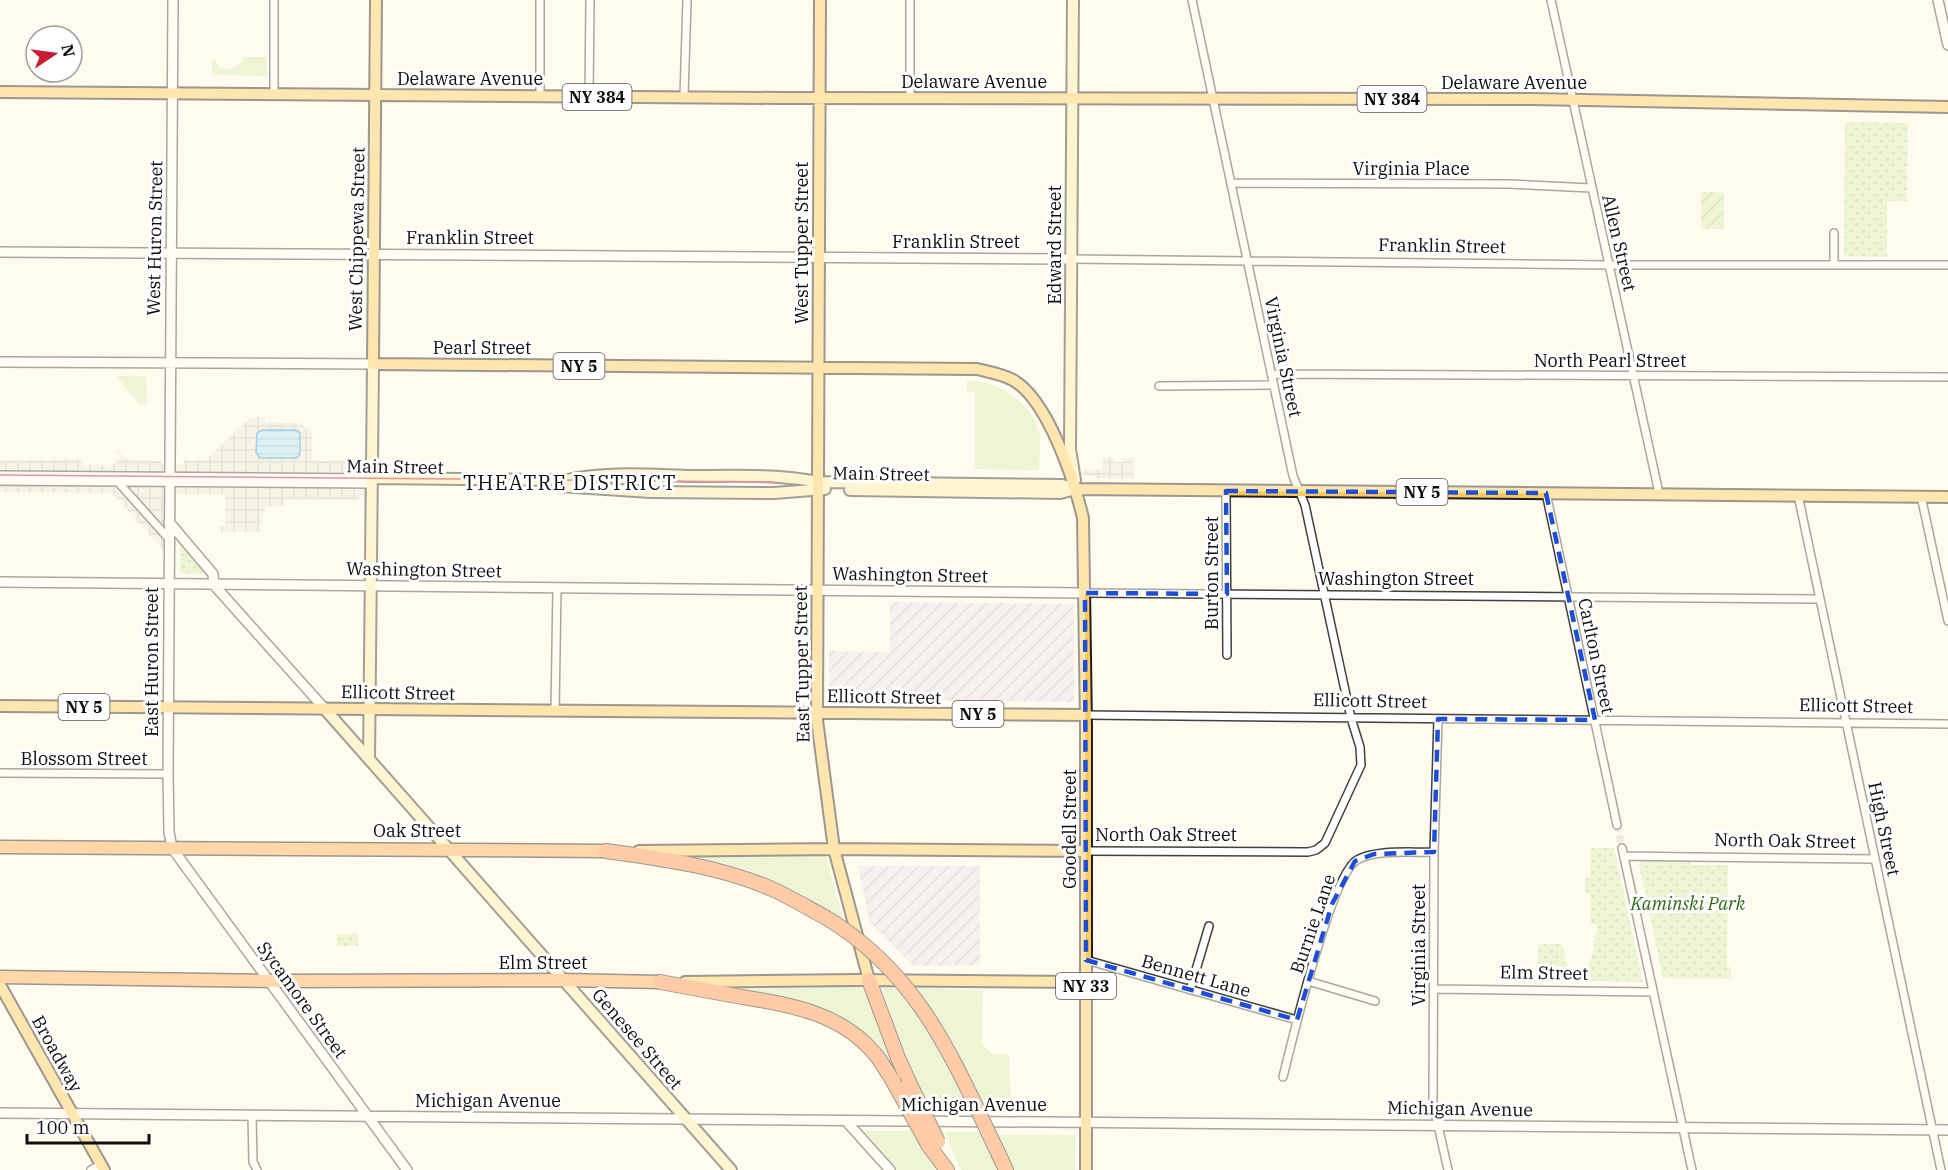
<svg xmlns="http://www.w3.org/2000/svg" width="1948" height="1170" viewBox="0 0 1948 1170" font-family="'IBM Plex Serif',serif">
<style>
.industrial{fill:url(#industrial-furrows)}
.grass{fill:#d7edb6}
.park{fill:url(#park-dots)}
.garden{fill:url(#garden-furrows)}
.plaza{fill:url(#plaza-grid)}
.water{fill:url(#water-rules);stroke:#32a3d7;stroke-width:1.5}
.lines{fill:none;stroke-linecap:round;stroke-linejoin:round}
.minor-tunnel{stroke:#dbd7cd;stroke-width:7;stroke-dasharray:7 3.5;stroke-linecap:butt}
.minor-casing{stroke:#414141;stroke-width:10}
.tertiary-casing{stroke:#414141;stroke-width:12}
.secondary-casing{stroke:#303030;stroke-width:14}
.primary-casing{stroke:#1f1f1f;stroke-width:14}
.trunk-casing{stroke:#1f1f1f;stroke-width:15}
.motorway-casing{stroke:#1f1f1f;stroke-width:16}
.minor{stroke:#fff;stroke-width:7}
.tertiary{stroke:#fff;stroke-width:9}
.secondary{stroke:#fea;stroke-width:10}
.primary{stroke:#ffca5f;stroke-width:10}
.trunk{stroke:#feac56;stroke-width:12}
.motorway{stroke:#fe8f4e;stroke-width:14}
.tram{stroke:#c81c33;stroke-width:1.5}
.motorway-bridge-casing{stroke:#1f1f1f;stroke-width:16;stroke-linecap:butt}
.motorway-bridge{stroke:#fe8f4e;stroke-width:14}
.marked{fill:none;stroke:#1d4ed8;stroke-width:4.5;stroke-dasharray:12 8;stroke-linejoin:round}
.labels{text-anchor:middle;stroke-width:6;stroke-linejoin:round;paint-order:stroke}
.shield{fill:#fff;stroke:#565656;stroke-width:1.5}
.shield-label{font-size:16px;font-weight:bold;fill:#0e0e0e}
.street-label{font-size:18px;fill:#0e0e0e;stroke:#fff}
.park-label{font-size:18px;font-style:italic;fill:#316b19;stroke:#fff}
.neighbourhood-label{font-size:20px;letter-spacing:1.5px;fill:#0e0e0e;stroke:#fff}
</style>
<defs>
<pattern id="industrial-furrows" width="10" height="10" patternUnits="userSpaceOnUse" patternTransform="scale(1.5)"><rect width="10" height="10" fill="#ebe2ed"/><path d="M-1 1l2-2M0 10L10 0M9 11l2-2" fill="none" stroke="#c8c1ca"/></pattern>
<pattern id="park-dots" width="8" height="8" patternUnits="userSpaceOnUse" patternTransform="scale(1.5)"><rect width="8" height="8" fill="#d7edb6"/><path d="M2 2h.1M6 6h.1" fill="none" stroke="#b7ca9b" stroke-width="1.8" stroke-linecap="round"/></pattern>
<pattern id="garden-furrows" width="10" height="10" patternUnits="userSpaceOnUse" patternTransform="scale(1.5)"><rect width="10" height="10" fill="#d7edb6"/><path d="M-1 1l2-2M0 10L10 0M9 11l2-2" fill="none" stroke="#b7ca9b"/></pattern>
<pattern id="plaza-grid" width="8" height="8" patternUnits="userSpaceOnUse" patternTransform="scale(1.5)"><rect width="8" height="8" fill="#f0e9dd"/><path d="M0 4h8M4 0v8" fill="none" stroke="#cdc7bc"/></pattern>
<pattern id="water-rules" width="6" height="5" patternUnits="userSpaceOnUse" patternTransform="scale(1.5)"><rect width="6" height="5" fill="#b0e5fa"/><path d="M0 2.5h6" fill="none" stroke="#96c3d5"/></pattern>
</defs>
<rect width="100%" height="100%" fill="#fffbef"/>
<!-- industrial -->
<path class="industrial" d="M890,602L1074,604V702L829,699V651L890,652Z
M858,866H980V965L914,966L870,923Z"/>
<!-- grass -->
<path class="grass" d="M243,57H267V76L212,75V60H215L219,68L230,69L242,63Z
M116,376H146L147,405L139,404Z
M967,380C999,382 1034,402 1040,437C1041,447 1039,459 1039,470L975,469V392L967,391Z
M825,854L843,919C813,900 782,883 749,871C726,862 700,859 677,855Z
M860,986L865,989L896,1068L877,1048L828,1013L792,999L738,989Z
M882,988H898C929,1027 946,1062 966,1107L929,1109L908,1065Z
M918,988L983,990L982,1044L992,1054H1009L1011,1108H984Z
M864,1131H915L936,1170H896Z
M944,1132H980L997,1170H961Z
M995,1135H1076L1075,1170H1013Z"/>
<!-- park -->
<path class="park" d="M1845,122L1908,123L1907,201H1887V257L1844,256Z
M180,545L205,572L204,573L182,574L180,571Z
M1590,848H1614L1643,982L1538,980V944H1562L1566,962L1570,969L1586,968C1593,958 1595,947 1594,935L1597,934V924H1590V893H1585V878H1590Z
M1641,861H1691V865H1728L1727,967H1731V979L1663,978L1639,866Z
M337,934H358V946H337Z"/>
<!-- garden -->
<path class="garden" d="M1701,192H1724V229H1701Z"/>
<!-- plaza -->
<path class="plaza" d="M251,417H265V423H301L307,429H312V461H360V465L371,466V497H360L358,500L285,499L284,506L266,507L259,528H261V532H221V526H225V494H169V556L112,493L0,492V461L78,459L86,467L90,464L93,467L97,464L100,467L103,464L108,468L121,458L116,452L118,450L125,458L131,461H162V464H184V460H206Z
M1103,457L1113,458L1114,462H1123V458H1133L1134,479L1098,478L1082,474V470H1102Z"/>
<!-- water -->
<path class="water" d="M262,430H297L300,433V454L297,458H260L256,453L257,433Z"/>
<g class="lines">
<!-- minor-tunnel -->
<path class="minor-tunnel" d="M1617,825L1622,848"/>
<defs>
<path id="minor" d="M1551,0L1659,493
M274,95V0
M540,96V0
M589,97L590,0
M684,97L687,0
M910,98V0
M1231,183L1509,184L1591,188
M1834,233V265
M1071,259L1608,265H1948
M1272,374L1948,377
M1159,386L1274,385
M0,475L371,478
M0,481L371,484
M118,482L169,539
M1226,491L1227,655
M1546,493L1617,825
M1798,495L1941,1170
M1921,496L1948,621
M1085,593L1820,599
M555,711L557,588
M1086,715L1948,724
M1438,719L1434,852L1433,1103L1448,1170
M0,773L168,774
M1622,848L1692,1170
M1086,851L1308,852L1316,850L1325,843L1361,765L1360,747L1351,718L1305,505L1293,476L1192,0
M1624,856L1691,857
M1694,857L1875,859
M1086,960L1297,1020
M1308,981L1375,1001
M1435,989L1653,992
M1190,990L1209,926
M1283,1077C1292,1041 1331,875 1357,860C1376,849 1412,853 1434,852
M252,1115L253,1162L257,1170
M91,1170L101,1164"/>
<path id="tertiary" d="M173,0L168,774L169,832L172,848L407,1170
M1938,0L1948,45
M0,252L1071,259
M0,362L373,364
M169,522L213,574L214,585L324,708
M0,582L1085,593
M0,1113L1948,1130
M846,1121L890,1170"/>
<path id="secondary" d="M1073,0L1070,449L1075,480
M371,478L567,480C608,471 650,475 692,476C734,476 776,474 818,482L1062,485L1077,489
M559,486L651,492L774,493L825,489
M850,490L1060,493L1076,489
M324,708L731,1170
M369,759L373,364"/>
<path id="primary" d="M376,0L373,364L977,369C989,372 1002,374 1013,380C1048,400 1074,480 1083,518L1086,726V1170
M820,0L817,720L834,849L869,980
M0,92L780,98L1532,99L1948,107
M1077,489L1948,497
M0,706L1086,715
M639,851L834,849L1086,851
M685,982L857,980L1086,982
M0,985L104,1170"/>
<path id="trunk" d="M0,847L606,851
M0,977L280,981L563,980L660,982"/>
<path id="motorway" d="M606,851C662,859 719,866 772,889C790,897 808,908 825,917
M869,980L898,1058L909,1082
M660,982C687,987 715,992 742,997C791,1005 841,1013 875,1054C882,1062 887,1072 893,1081
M929,1146L947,1170
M999,1155L1006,1170"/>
</defs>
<!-- minor casing -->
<use href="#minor" class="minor-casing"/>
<!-- tertiary casing -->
<use href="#tertiary" class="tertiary-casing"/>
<!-- secondary casing -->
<use href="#secondary" class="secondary-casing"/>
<!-- primary casing -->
<use href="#primary" class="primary-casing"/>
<!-- trunk casing -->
<use href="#trunk" class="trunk-casing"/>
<!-- motorway casing -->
<use href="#motorway" class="motorway-casing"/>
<!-- minor -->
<use href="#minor" class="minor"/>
<!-- tertiary -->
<use href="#tertiary" class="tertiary"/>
<!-- secondary -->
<use href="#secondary" class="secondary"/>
<!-- primary -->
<use href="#primary" class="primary"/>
<!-- trunk -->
<use href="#trunk" class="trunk"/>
<!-- motorway -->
<use href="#motorway" class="motorway"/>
<!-- tram -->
<path class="tram" d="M0,475L774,482"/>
<defs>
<path id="motorway-bridge" d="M825,917C920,974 953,1059 999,1155
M893,1081L929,1146
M909,1082L938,1142"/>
</defs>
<!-- motorway-bridge casing -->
<use href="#motorway-bridge" class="motorway-bridge-casing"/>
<!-- motorway-bridge -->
<use href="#motorway-bridge" class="motorway-bridge"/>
</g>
<!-- marked area -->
<path d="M0 0H1948V1170H0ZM1226,491L1546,493L1595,720L1438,719L1434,852L1374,854L1355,861L1332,904L1297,1020L1086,960L1085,593L1227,594Z" fill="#fffbef" fill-opacity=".55" fill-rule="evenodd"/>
<path class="marked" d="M1226,491L1546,493L1595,720L1438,719L1434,852L1374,854L1355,861L1332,904L1297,1020L1086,960L1085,593L1227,594Z"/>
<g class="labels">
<!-- shield labels -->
<g class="shield">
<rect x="562.5" y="84" width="69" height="26" rx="4.5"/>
<rect x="1357.5" y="86" width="69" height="26" rx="4.5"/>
<rect x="553.5" y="353" width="51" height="26" rx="4.5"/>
<rect x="1396.5" y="479" width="51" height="26" rx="4.5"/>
<rect x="58.5" y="694" width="51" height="26" rx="4.5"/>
<rect x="952.5" y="701" width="51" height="26" rx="4.5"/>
<rect x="1056" y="973" width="60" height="26" rx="4.5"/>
</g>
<g class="shield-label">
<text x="597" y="103">NY 384</text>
<text x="1392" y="105">NY 384</text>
<text x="579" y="372">NY 5</text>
<text x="1422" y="498">NY 5</text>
<text x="84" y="713">NY 5</text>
<text x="978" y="720">NY 5</text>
<text x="1086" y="992">NY 33</text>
</g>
<!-- street labels -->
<g class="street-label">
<text x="470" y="85">Delaware Avenue</text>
<text x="974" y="88">Delaware Avenue</text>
<text x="1514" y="89">Delaware Avenue</text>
<text x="1411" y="175">Virginia Place</text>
<text transform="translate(155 238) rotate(-89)" y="6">West Huron Street</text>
<text x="470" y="244">Franklin Street</text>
<text transform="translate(357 239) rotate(-89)" y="6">West Chippewa Street</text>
<text x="956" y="248">Franklin Street</text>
<text transform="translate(802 243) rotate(-90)" y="6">West Tupper Street</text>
<text transform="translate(1619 243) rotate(77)" y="6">Allen Street</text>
<text transform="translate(1055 245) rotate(-90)" y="6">Edward Street</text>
<text transform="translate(1442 246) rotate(1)" y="6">Franklin Street</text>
<text x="482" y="354">Pearl Street</text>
<text transform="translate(1283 357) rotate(78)" y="6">Virginia Street</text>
<text x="1610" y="367">North Pearl Street</text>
<text transform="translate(395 467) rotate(1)" y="6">Main Street</text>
<text transform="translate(881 474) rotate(1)" y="6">Main Street</text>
<text transform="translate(424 570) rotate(1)" y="6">Washington Street</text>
<text transform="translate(1212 573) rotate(-90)" y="6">Burton Street</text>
<text transform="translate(910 575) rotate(1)" y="6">Washington Street</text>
<text x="1396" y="585">Washington Street</text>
<text transform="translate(1596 656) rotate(78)" y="6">Carlton Street</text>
<text transform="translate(152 662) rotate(-90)" y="6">East Huron Street</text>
<text transform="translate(802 664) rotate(-91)" y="6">East Tupper Street</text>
<text transform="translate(398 693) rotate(1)" y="6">Ellicott Street</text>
<text transform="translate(884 697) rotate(1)" y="6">Ellicott Street</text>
<text transform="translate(1370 701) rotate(1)" y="6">Ellicott Street</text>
<text transform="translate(1856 706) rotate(1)" y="6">Ellicott Street</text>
<text x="84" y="765">Blossom Street</text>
<text transform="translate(1070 829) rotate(-90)" y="6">Goodell Street</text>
<text transform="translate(1884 829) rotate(78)" y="6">High Street</text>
<text x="417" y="837">Oak Street</text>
<text x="1166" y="841">North Oak Street</text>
<text transform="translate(1785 841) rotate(1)" y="6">North Oak Street</text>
<text transform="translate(1313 924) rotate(-71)" y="6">Burnie Lane</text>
<text transform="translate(1419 945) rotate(-90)" y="6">Virginia Street</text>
<text x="543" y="969">Elm Street</text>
<text transform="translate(1544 973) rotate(1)" y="6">Elm Street</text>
<text transform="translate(1196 976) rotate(16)" y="6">Bennett Lane</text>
<text transform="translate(302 1000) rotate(54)" y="6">Sycamore Street</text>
<text transform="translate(637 1039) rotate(49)" y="6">Genesee Street</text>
<text transform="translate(57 1054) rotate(61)" y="6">Broadway</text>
<text x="488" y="1107">Michigan Avenue</text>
<text x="974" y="1111">Michigan Avenue</text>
<text transform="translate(1460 1109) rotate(1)" y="6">Michigan Avenue</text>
</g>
<!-- park labels -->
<g class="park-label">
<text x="1688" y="910">Kaminski Park</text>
</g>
<!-- neighbourhood labels -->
<g class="neighbourhood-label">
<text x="570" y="490">THEATRE DISTRICT</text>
</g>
</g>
<!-- north arrow -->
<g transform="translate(54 54) rotate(77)"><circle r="28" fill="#ffffff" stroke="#9f9f9f" stroke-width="1.5"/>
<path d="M0-4.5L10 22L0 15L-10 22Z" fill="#c81c33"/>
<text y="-9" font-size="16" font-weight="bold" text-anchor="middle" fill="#0e0e0e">N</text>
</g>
<!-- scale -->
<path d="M27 1134v9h122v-9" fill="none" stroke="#0e0e0e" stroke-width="3"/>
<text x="36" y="1134" font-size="18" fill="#0e0e0e" stroke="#ffffff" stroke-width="4.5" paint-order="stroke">100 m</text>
</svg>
